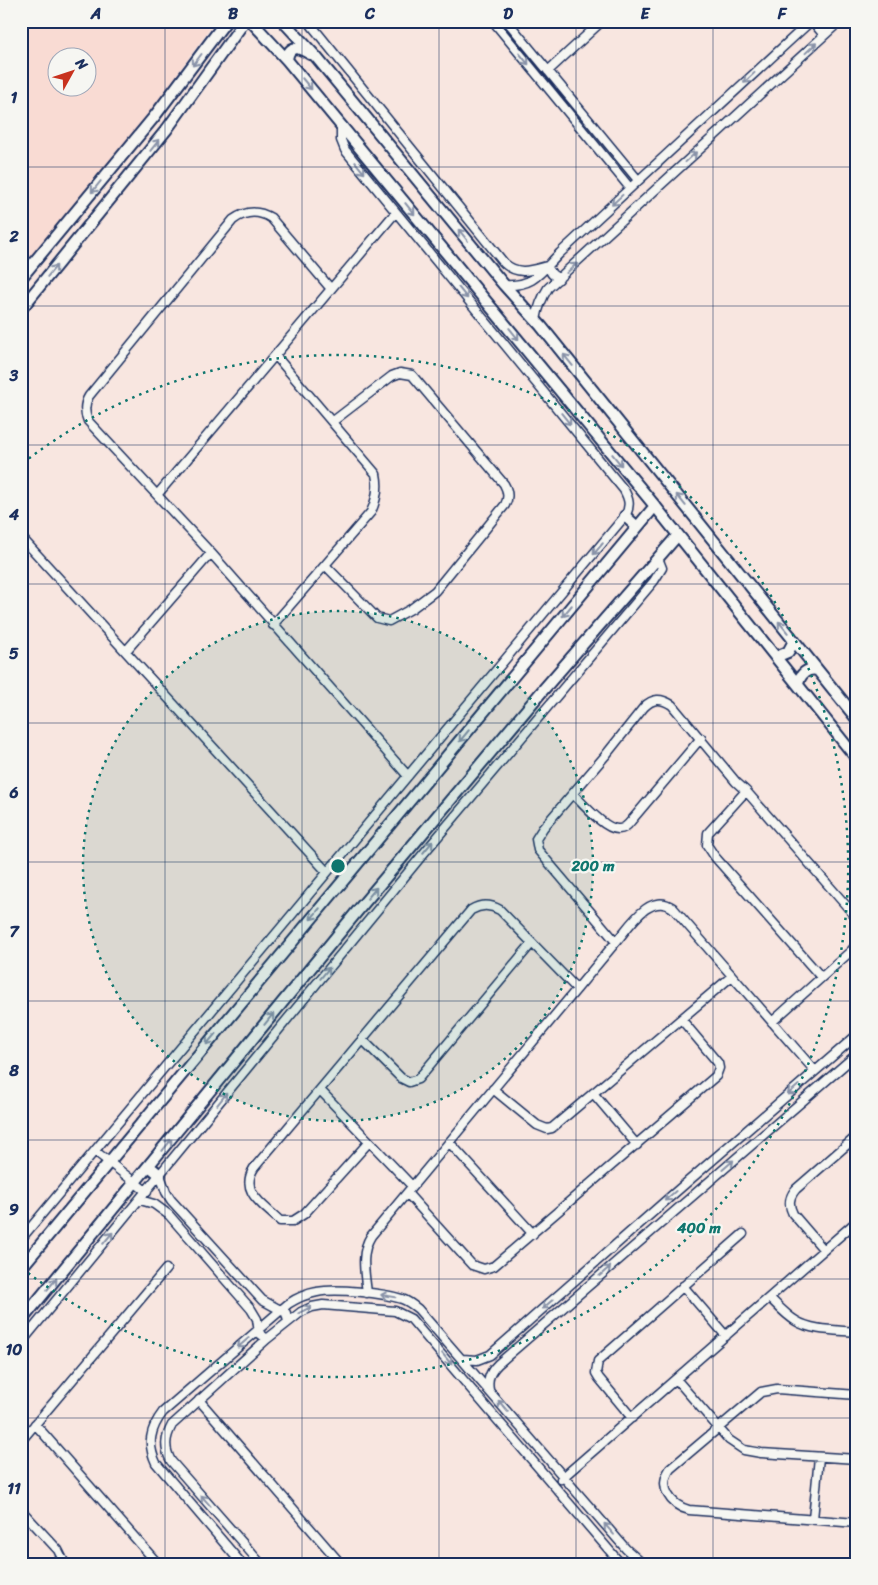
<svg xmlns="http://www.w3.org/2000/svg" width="878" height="1585" viewBox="0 0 878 1585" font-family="Sriracha,sans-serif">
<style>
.built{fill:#f9dbd3;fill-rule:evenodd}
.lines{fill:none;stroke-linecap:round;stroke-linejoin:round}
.street-casing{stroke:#1b2f5e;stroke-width:11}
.secondary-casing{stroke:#1b2f5e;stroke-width:14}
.street{stroke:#f6f6f2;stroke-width:8}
.secondary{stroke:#f6f6f2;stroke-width:10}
.oneway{stroke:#8892a8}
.grid{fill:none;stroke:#1b2f5e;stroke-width:1;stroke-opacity:0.55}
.ring{fill:none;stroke:#0f766e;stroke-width:2.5;stroke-dasharray:2.5 5}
.centre{fill:#0f766e;stroke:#f6f6f2;stroke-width:2.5}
.ring-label{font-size:15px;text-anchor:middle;font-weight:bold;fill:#0f766e;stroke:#f6f6f2;stroke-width:4.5;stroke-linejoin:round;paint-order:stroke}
.neatline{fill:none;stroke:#1b2f5e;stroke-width:2}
.grid-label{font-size:16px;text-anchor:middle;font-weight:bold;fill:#1b2f5e}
</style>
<rect width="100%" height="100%" fill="#f8e6e0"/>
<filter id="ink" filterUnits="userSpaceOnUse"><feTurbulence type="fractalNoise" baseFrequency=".02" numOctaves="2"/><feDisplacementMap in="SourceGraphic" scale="10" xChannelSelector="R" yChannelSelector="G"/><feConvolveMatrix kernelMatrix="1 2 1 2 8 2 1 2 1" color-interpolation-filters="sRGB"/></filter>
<g filter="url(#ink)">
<!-- built -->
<path class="built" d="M21,21H215L152,109L21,270ZM58,58H88V88H58Z"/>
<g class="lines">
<defs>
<path id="street" d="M308,21L504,263C518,276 532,270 547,266L552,274L559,279
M493,21L630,188
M507,21L638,180
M812,21L824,35
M548,71L602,21
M504,285C534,287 541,272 560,253L811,21
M331,289L271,218C258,210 245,211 233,220L89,396C84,404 84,412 88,421L211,553L408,776
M536,320C538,308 541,299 548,288L840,21
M157,495L396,212
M21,537L327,872
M325,565L377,618L389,621L411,609L435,591L505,505C509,498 508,491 504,484L412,375L400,373L392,376L332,422
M273,625L371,512C377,499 379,488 376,474L275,355
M126,651L211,553
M746,791L708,833L707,845L715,857L821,977
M573,794C582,803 606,831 619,829C624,829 628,825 631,821L701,738
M616,942L538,850L536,839L543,828L605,756L644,707C653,698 661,698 672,705L736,782L746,791L857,918
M772,1022L851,951L857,944
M362,1039L401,1078L409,1082L418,1079L532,943
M493,1089L537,1125L547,1129L552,1128L732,976
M320,1090L412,1186
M593,1093L637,1145
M369,1142L304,1214L293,1221H280C264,1205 239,1192 254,1168L471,910C481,904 490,904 500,910L577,989
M449,1142L533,1234
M95,1151L147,1192
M160,1175L166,1192L171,1200L262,1300L286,1313L288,1322
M407,1193L472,1265L484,1269L494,1266L716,1076L719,1068L718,1063L681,1019
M140,1200L154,1204L169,1215L251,1309L257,1319L259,1333L267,1339
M21,1239L625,516C631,506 629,499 624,490L345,150L341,140V125
M824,1250L793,1214C788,1204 789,1197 796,1189L857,1136
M683,1286L726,1336
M367,1293C365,1274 360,1253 371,1236L616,942C629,927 650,891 673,908L815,1071
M770,1298C778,1306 786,1315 796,1321C812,1331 838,1330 857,1332
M21,1343L424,853L654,581L662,568L658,558
M462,1359L477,1360L490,1355L670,1197L857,1035
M676,1379L729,1440L744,1450L761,1453L857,1459
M489,1390C487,1379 490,1372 498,1364L857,1054
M857,1395L777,1389L761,1392L670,1469C658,1487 670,1505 689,1510L857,1523
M199,1400L341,1564
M632,1418L599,1378L596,1373L598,1361L743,1234
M35,1424L158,1564
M21,1441L166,1269
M561,1479L857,1221
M21,1510L58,1550L65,1564
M813,1519L819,1457
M242,1564L156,1463C147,1444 150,1429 163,1412L288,1304C297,1298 306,1294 317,1292C336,1288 383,1293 402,1299C408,1301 413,1305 418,1309L626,1549L643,1564
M261,1564L171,1461C164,1448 165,1438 172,1425L267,1339L301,1312L312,1307L323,1305L395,1311L411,1319L621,1564"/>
<path id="secondary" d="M251,21L287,60L655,506L857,759
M283,21L317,58L504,285L541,326L857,719
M287,60C289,43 300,48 310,54
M21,278L154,117L226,21
M21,309L167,129L244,22
M625,516L637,527
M776,657L788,652L794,641
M798,684C800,674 807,668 817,670
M149,1166L160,1175
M21,1268L655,506
M21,1321L364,903L543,690L678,535"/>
</defs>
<!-- street casing -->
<use href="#street" class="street-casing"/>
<!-- secondary casing -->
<use href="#secondary" class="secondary-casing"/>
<!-- street -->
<use href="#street" class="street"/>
<!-- secondary -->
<use href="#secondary" class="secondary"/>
</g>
<!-- one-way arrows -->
<defs><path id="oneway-shaft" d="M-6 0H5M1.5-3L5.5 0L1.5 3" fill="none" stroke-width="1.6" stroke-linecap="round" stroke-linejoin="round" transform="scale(1.25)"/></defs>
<g class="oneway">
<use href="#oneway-shaft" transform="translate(811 48) rotate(-43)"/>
<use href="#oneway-shaft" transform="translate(524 59) rotate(51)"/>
<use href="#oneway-shaft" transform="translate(197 60) rotate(127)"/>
<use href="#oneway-shaft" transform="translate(749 78) rotate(137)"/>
<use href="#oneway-shaft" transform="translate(307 84) rotate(50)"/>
<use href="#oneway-shaft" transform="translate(155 145) rotate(-51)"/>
<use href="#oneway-shaft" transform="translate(691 157) rotate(-43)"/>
<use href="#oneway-shaft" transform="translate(360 168) rotate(51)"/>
<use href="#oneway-shaft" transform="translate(96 187) rotate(129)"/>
<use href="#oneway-shaft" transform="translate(617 200) rotate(137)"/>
<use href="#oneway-shaft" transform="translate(410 209) rotate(51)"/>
<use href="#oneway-shaft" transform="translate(463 235) rotate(-129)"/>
<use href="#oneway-shaft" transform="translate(572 268) rotate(-42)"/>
<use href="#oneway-shaft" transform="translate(52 271) rotate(-51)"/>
<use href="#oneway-shaft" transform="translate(463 293) rotate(51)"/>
<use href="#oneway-shaft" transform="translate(514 334) rotate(51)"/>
<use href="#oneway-shaft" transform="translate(568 360) rotate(-129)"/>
<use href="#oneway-shaft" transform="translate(566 419) rotate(51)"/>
<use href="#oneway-shaft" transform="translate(617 460) rotate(51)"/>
<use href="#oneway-shaft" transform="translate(681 500) rotate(-129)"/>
<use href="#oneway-shaft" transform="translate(598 549) rotate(130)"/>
<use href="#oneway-shaft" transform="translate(567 611) rotate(130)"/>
<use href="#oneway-shaft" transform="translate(783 627) rotate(-129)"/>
<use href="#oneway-shaft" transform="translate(464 736) rotate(130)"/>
<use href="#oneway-shaft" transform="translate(428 847) rotate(-50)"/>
<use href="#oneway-shaft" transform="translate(372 893) rotate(-50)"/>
<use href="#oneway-shaft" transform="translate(315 914) rotate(130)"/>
<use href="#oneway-shaft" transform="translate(325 973) rotate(-51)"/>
<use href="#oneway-shaft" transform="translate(269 1019) rotate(-51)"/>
<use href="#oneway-shaft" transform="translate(211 1039) rotate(130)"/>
<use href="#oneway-shaft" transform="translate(793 1090) rotate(139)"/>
<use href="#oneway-shaft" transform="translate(222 1099) rotate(-51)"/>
<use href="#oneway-shaft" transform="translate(167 1145) rotate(-51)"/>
<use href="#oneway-shaft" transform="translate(728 1165) rotate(-41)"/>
<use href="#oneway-shaft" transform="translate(670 1196) rotate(139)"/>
<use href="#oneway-shaft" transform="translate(108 1238) rotate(-50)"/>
<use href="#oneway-shaft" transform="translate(605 1271) rotate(-41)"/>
<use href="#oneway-shaft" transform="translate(52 1284) rotate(-50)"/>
<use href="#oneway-shaft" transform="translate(388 1296) rotate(-171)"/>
<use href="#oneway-shaft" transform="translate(548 1304) rotate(139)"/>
<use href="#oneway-shaft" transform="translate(305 1310) rotate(-27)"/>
<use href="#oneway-shaft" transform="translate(243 1343) rotate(139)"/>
<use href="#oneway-shaft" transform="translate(447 1359) rotate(50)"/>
<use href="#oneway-shaft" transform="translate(503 1406) rotate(-130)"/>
<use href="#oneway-shaft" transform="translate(206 1501) rotate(-131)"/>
<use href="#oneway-shaft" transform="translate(609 1529) rotate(-131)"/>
</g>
</g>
<!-- grid -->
<path class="grid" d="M165,21V1564M302,21V1564M439,21V1564M576,21V1564M713,21V1564M21,167H857M21,306H857M21,445H857M21,584H857M21,723H857M21,862H857M21,1001H857M21,1140H857M21,1279H857M21,1418H857"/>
<!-- distance rings -->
<circle cx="338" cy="866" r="255" fill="#0f766e" fill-opacity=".12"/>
<g class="ring">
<circle cx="338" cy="866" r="255"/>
<path d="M23 463A511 511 0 1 1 23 1269"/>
</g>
<circle cx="338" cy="866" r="8" class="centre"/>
<g class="ring-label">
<text x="593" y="871">200 m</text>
<text x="699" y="1233">400 m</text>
</g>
<!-- margin -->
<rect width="878" height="1585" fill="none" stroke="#f6f6f2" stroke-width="55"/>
<!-- north arrow -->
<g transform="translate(72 72) rotate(50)"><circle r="24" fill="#f6f6f2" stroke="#9ea6b7"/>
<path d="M0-4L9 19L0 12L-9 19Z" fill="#c8321e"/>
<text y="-8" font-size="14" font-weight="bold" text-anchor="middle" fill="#1b2f5e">N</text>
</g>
<rect x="28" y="28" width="822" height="1530" class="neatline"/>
<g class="grid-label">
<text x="96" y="19">A</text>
<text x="233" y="19">B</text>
<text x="370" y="19">C</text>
<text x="508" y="19">D</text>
<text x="645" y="19">E</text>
<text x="782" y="19">F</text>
<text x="14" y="103">1</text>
<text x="14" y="242">2</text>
<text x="14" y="381">3</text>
<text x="14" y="520">4</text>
<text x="14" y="659">5</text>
<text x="14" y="798">6</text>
<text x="14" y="937">7</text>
<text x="14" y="1076">8</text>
<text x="14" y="1215">9</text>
<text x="14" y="1355">10</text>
<text x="14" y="1494">11</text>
</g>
</svg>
